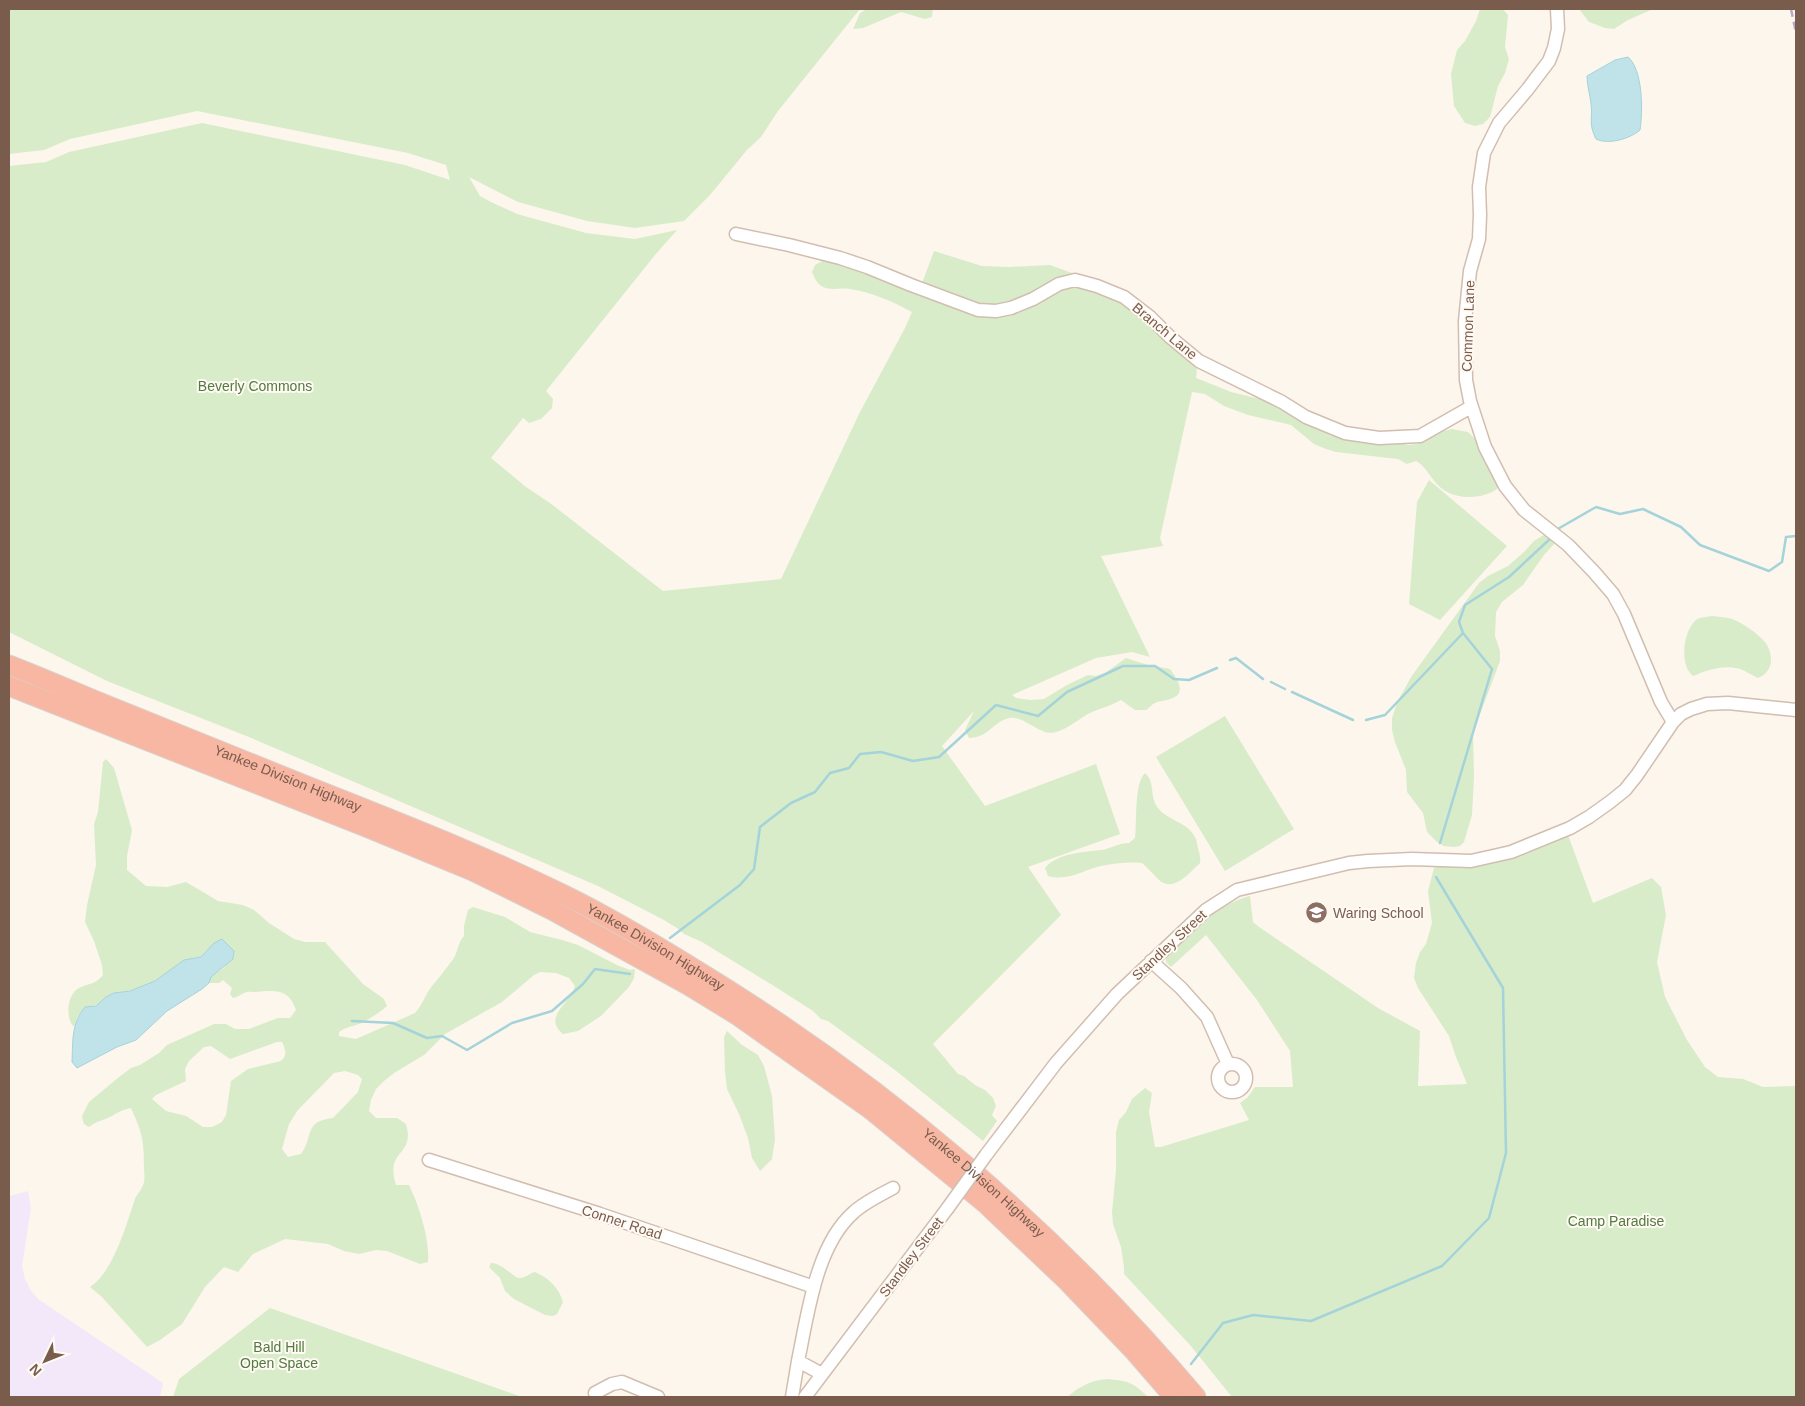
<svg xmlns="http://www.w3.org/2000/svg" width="1805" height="1406" viewBox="0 0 1805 1406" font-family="Arial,sans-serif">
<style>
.education{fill:#f3e8fa}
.green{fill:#d8ecc9;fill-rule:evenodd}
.water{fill:#bfe3e8;stroke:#a5d3da}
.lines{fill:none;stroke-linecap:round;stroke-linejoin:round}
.stream{stroke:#a5d3da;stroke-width:2.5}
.minor-casing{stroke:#d1beb0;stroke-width:15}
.highway-casing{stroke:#dad1cd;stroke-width:21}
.minor{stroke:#fff;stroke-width:12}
.highway{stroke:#f7b7a3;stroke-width:19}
.rail{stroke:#b9a8c9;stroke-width:2.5;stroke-dasharray:8 5;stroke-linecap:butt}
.minor-bridge-casing{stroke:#d1beb0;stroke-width:15;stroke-linecap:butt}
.minor-bridge{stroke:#fff;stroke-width:12}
.labels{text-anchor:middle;stroke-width:4;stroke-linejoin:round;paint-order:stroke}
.street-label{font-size:14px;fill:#7a5c4d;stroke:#fffaf3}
.park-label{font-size:14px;fill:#537a41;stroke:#fffaf3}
.education-label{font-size:14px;fill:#785e54;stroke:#fffaf3;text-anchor:start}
</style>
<rect width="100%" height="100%" fill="#fdf6ec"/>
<!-- education -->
<path class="education" d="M28,1191L31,1208L22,1266L25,1279L31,1291L38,1299L163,1383L160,1397H9V1196Z"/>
<!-- green -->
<path class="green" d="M9,9H860L778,111L761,137L747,150L710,195L684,221L635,228L587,221L518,202L469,177L480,196L491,202L517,214L586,233L635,239L677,230L655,255L546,391L553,399L552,408L541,419L529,423L523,418L491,458L526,487L550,503L663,591L781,579L860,412L905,328L912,312C893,302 872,292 850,289C840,287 829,292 820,285C816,282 814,276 812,272L815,265L824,260L921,286L934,251L982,266L1010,267L1050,265L1108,286L1197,369L1196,378L1231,392L1260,399L1332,436L1394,440L1408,445L1418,444L1428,435L1452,429L1468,432L1476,440L1500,485C1496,492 1487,494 1480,496C1459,499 1444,495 1432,478C1427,471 1423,465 1416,461L1407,464L1398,459L1336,452L1326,449L1314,444L1291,425L1248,415L1224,406L1205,394L1192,392L1160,538L1163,546L1101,556L1150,657L1132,652L1096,658L1012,695L1016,698L1030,700L1044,699L1067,685L1088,675L1096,676L1105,673L1126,658L1148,665L1170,669C1179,681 1188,695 1167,700C1163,701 1159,701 1155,703C1152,704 1149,708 1146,710H1135L1121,700C1111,706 1100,708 1090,713C1078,719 1059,737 1045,732C1033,728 1022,716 1009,718C993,722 988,738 969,738L965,730L974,711L942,746L985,806L1096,764L1120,834L1028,867L1061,915L933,1044L958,1074L964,1076L975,1085L985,1090L993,1098L996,1106L992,1115L997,1121L983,1141L895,1070L828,1021L821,1019L813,1011L774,986L702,942L684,934L680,930L664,920L598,886L249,737L107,681L9,632V166L46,162L69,152L202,123L405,165L450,180L446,165L408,153L197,111L70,139L44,150L9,154Z
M867,9H933L932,17L925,19L901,12L863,28L853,29L860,13Z
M1480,9H1503L1508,15L1505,47L1509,59L1505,73L1498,86L1490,117L1483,124L1475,126L1465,123L1454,106L1451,74L1457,50L1465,41L1476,21Z
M1579,9H1653L1628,20L1614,29L1605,28L1589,22Z
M1429,480L1507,546L1440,620L1409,604L1417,502Z
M1547,533L1557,541L1544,555L1523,585L1502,602L1496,612L1495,636L1500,651V661L1473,733L1474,777L1472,815L1464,842L1460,846L1454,847L1444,846L1437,842L1427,832L1423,813L1407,792L1406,770L1395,742L1392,730V718L1398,700L1403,692L1411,677L1479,583L1488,576L1508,566L1524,552L1534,541Z
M1712,616C1718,617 1726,617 1732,619C1743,623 1757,633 1765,642C1774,654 1774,672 1758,678C1751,675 1746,671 1740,669C1724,664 1707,670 1693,676C1679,665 1683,631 1696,620C1700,617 1707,617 1712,616Z
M1225,716L1294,829L1225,871L1156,757Z
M106,759L114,768L132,830L127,856V870L146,886L167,887L186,882L218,901L243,905L254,910L269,923L294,939L305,942H325L363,984L384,999L387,1006C383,1010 364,1023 359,1024C351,1027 346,1027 339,1032V1036L356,1039L415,1013C423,1005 425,994 432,986C440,977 447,967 454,958C458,951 458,942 464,936V926L468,910L473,907L505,917L530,932L562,940L578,945L617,965L630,970L635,969L634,978L629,987L601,1016L578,1031L563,1034C542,1017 570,1004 575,986L569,978L556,973L540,972L534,975L502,1002L445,1034L424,1055L394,1073L384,1081L376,1089L371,1100L369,1111L376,1118H397L406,1124C407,1128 408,1132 408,1136C407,1156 386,1154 396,1185H409C419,1206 430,1239 428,1262L420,1264L387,1251L376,1250L359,1254L344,1251L328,1244L285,1239L253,1254L238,1272L224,1267L205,1287L182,1324L160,1340L147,1347L102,1297L90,1287C114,1271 126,1225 135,1199C137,1194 143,1188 144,1182C145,1178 144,1172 144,1167C144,1139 142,1133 131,1108C122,1110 119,1112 112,1116C103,1121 98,1120 89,1127L84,1124L82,1116L89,1102L119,1077L131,1068L140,1065L159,1053L167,1045L214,1024H226L235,1029H249L278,1018H290L296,1010C289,989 276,990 256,992C253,992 247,991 244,993C239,995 239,997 233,998L230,994L232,988L223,980L219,983H209L211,977L225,967L214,943L201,957H196C178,967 161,979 142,987C133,991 122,991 112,994C99,1000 102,1006 85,1007L78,1016L74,1027C65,1018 67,994 79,988C89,983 95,985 103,975L102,965L94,941L85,922L87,905L96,865L94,824L98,812L103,762ZM277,1042H282C285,1049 288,1055 281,1061L248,1069L231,1081L226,1115L222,1122L212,1127H203L186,1116L166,1111L152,1099L156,1095L186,1081L185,1069L189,1061L204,1047L211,1046L230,1059ZM345,1071L358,1075L362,1079L358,1092L333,1118C303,1121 314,1137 301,1154L288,1157L282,1149L289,1124L298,1110L334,1073Z
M1145,773C1155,782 1150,794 1156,805C1164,820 1187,821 1195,837C1197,840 1197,844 1198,848C1199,853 1201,857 1200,863C1190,872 1174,893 1159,880C1153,874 1148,868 1142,863C1130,862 1117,863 1106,865C1085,868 1070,882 1048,876L1045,868C1057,853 1084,852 1102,850C1112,848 1119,843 1129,843L1135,838C1137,823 1134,783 1145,773Z
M1568,835L1593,903L1652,878L1661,887L1666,915L1657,962L1665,997L1687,1040L1705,1067L1718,1077L1743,1079L1763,1087L1796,1086V1397H1232L1190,1345L1124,1274V1267L1121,1247L1113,1224L1112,1212L1116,1170V1132L1119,1120L1126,1112L1132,1099L1145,1088L1152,1093L1149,1112L1155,1147H1161L1249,1120L1240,1103L1248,1097L1255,1087H1293L1290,1051L1257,1000L1206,935L1171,967L1166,962V957L1170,951C1194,929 1217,905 1250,896L1253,922L1259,927L1378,1008L1420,1031L1418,1086L1467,1084L1456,1057L1449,1036L1418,988L1414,978L1416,963L1420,952L1426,944L1432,923L1428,891L1434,868L1439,864Z
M727,1031L742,1045L758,1055L764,1066L772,1096L775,1139L772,1159L760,1171L752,1158L748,1138L739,1114L727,1089L725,1072L724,1037Z
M491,1263C503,1263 514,1279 520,1278C525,1278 530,1273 535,1272C549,1278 559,1288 563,1302L557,1314L553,1316L545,1315L514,1299L505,1291L500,1278L489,1267Z
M270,1308L522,1397H173L179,1379Z
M1107,1379C1128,1381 1133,1382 1148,1397H1067C1079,1387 1091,1380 1107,1379Z"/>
<!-- water -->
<path class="water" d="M1628,57C1643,70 1643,111 1640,130C1630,139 1608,145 1596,139C1588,123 1593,119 1591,104C1590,94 1587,86 1587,76L1615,60Z
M222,939L234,951L233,959L211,977L209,983L202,989L167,1011L136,1040L117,1047L77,1068L72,1062C73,1041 71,1024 85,1007L96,1006L106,997L114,993L130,991L155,981L184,960L201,957L214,943Z"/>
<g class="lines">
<!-- stream -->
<path class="stream" d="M1556,530L1596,507L1620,514L1643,509L1681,527L1700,545L1769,571L1782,562L1786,537L1796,536
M1230,660L1236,658L1263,679
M1271,682L1285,689
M1292,692L1353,720
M1366,720L1385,715L1463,633
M1440,843L1492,669L1463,633L1459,622L1465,605L1509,577L1552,537
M670,938L740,885L754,869L760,827L791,803L815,792L830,773L849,768L860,754L881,752L913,761L939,757L996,705L1038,716L1067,692L1123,666H1155L1174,679L1189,680L1217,668
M352,1021L393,1023L427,1038L442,1036L467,1050L512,1023L552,1011L583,984L595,969L630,974
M1191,1364L1223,1323L1253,1315L1311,1321L1442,1266L1489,1218L1506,1153L1503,988L1436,877"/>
<defs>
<path id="minor" d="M1557,9L1558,29L1554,48L1549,61L1527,90L1499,123L1484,153L1479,187L1480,215L1479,239L1470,271L1465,321L1466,380L1470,401L1485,447L1505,486L1524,510L1568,545L1594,572L1613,594L1624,614L1661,702L1673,722
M736,234L789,245L840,258L867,267L911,285L978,310L996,311L1011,308L1033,299L1059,284L1075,280L1097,286L1124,297L1150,317L1170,337L1199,361L1282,402L1306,417L1345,433L1379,438L1420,436L1471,407
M1151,961L1181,988L1207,1017L1228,1064
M1218 1078a14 14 0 1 1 28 0a14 14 0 1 1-28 0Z
M986,1155L1056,1063L1117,994L1206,910L1237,890L1349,863L1368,861L1412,859L1471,861L1511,852L1570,828L1589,817L1610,802L1625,790L1637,775L1673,722L1681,714L1691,709L1707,704L1728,703L1796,710
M429,1160L600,1214L814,1287
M822,1374L798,1361C808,1313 816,1245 854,1212C865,1202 880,1195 893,1188
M595,1393L612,1384L622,1382L658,1397
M792,1397L798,1361
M805,1397L947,1209"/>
<g id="highway">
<path id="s1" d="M9,665C40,677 70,690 101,703C164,729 228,754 292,780C384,817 477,852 566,896C611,918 654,944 696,970C884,1084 1054,1229 1196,1397"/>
<path d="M9,686L366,827L473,871L552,910L688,985L737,1015L870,1109L986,1204L1066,1280L1135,1352L1174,1397"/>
</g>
</defs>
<!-- minor casing -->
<use href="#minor" class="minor-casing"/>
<!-- highway casing -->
<use href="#highway" class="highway-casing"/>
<!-- minor -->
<use href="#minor" class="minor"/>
<!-- highway -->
<use href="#highway" class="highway"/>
<!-- rail -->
<path class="rail" d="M1791,9L1796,33"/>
<defs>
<path id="minor-bridge" d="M947,1209L986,1155"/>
</defs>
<!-- minor-bridge casing -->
<use href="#minor-bridge" class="minor-bridge-casing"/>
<!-- minor-bridge -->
<use href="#minor-bridge" class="minor-bridge"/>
</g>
<!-- icons -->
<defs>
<symbol id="school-disc" viewBox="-11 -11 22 22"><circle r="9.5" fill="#8d6e63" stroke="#fffaf3"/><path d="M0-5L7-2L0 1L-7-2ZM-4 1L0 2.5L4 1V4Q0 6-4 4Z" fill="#fff"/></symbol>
</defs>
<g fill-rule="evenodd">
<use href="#school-disc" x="1304" y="900" width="25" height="25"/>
</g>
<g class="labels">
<!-- street labels -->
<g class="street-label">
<text transform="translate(1468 326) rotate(-88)" y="5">Common Lane</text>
<text transform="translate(1165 331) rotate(40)" y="5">Branch Lane</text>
<text dy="5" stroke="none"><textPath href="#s1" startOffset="301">Yankee Division Highway</textPath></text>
<text transform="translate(1169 945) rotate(-43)" y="5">Standley Street</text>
<text dy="5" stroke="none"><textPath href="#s1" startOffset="706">Yankee Division Highway</textPath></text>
<text dy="5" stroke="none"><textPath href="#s1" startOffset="1111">Yankee Division Highway</textPath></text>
<text transform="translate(622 1222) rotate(18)" y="5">Conner Road</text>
<text transform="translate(911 1257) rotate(-53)" y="5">Standley Street</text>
</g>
<!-- park labels -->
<g class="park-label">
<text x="255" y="391">Beverly Commons</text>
<text x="1616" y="1226">Camp Paradise</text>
<text x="279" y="1352">Bald Hill<tspan x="279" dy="16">Open Space</tspan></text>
</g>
<!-- education labels -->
<g class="education-label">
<text x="1333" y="918">Waring School</text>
</g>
</g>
<!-- border -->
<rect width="1805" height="1406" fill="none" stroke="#7a5c4d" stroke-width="20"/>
<!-- north arrow -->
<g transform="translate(45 1361) rotate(227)" stroke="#fffaf3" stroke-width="4" paint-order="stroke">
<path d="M0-4L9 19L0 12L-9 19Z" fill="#7a5c4d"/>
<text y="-8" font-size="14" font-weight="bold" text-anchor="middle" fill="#7a5c4d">N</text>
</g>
</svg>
